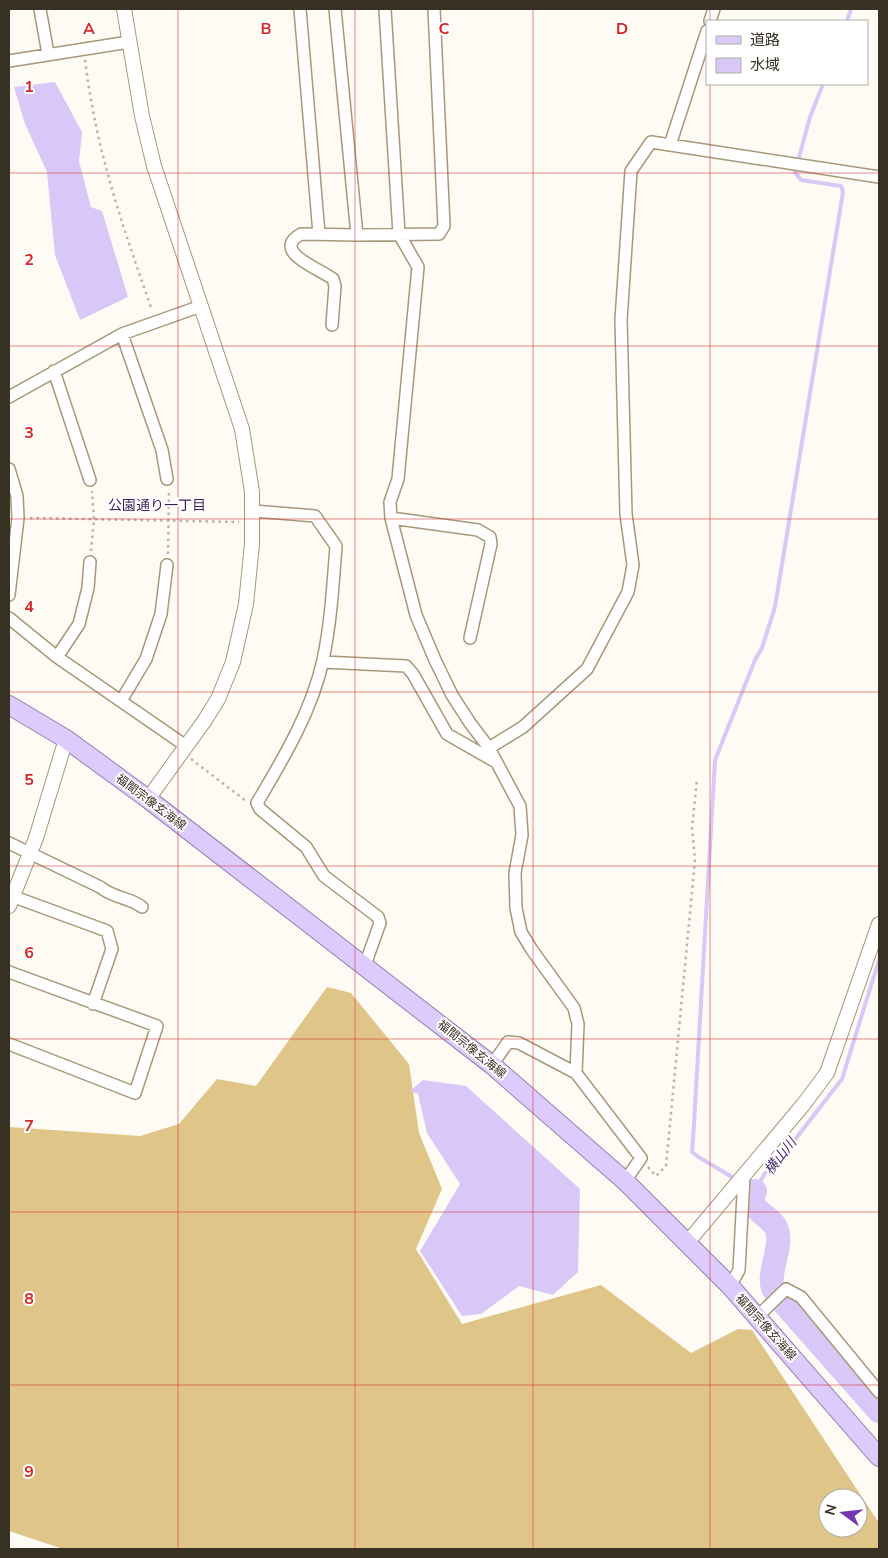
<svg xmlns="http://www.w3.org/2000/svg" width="888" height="1558" viewBox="0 0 888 1558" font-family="'Nunito Sans','Noto Sans JP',sans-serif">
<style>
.forest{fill:#e0c589;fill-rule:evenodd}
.water{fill:#d9c8f7}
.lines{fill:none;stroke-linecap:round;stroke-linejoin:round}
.stream{stroke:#d9c8f7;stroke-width:4}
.river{stroke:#d9c8f7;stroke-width:24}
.minor-casing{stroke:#a79878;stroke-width:14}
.tertiary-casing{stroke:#a79878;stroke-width:16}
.primary-casing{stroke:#957eb0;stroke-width:20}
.path{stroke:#b8b4ab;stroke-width:2.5;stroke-dasharray:2.5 4;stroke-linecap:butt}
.minor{stroke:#fff;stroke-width:11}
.tertiary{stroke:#fff;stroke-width:14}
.primary{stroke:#decbfd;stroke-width:18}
.grid{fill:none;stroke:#d62828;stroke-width:1;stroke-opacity:0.55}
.labels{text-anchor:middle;stroke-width:4;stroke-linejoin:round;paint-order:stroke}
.street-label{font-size:12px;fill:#373124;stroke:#fff}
.neighbourhood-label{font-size:14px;fill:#381e58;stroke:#fff}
.water-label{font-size:14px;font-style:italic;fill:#4a2c6f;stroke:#fff}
.grid-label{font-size:16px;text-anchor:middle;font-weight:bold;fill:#d62828;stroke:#fff;stroke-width:4;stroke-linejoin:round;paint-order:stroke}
</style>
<rect width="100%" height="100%" fill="#fefbf4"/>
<!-- forest -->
<path class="forest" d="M327,987L351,993L409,1064L419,1133L442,1189L416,1249L462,1324L601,1285L691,1353L738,1329L752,1330L879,1523V1549H63L9,1531V1127L140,1136L179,1124L217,1079L256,1086ZM828,1498H858V1528H828Z"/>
<!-- water -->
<path class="water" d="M55,82L82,132L79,161L91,207L102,211L128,297L80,320L55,255L47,172L25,124L14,87Z
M423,1080L466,1086L580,1189L578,1272L553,1295L519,1286L481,1314L462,1316L420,1251L460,1184L427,1133L418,1094L410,1091Z"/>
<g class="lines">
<!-- stream -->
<path class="stream" d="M847,21L851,9
M737,1180L697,1156L692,1152L694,1124L715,760L755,660L762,648L775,607L843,192L841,186L801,180L795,172L810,117L823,84
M745,1185L755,1191L765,1173L797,1137L842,1079L879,960"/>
<!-- river -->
<path class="river" d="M755,1191L752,1202C757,1214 773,1218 777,1230C783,1247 767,1273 773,1288C775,1292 779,1297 782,1301L879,1411"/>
<defs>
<path id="minor" d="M40,9L48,54
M300,9L319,234
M385,9L399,234L418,267L398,479L390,502L391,518L416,615L435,660L452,695L470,723L489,748L520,806L522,835L515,873L516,908L521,932L532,950L574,1008L578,1024L576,1073
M710,21L714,9
M9,61L129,42
M670,145L707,31
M357,235L439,234L444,226L434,9
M332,325L335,286L333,279C323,270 269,252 301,234L357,235L335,9
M122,334L162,450L167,479
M54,371L90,480
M9,397L122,334L201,306
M9,469L17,496L18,518L9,595
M253,511L315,516L336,546C333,584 331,622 323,660C312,711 283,759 257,803L260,809L306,847L324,876L378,917L380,923L365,965
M391,518L478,530L490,537L491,544L470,638
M9,618L57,657L186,746
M57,657L79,624L88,588L90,562
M323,662L406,666L413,674L447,734L496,762
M121,701L146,659L161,614L167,565
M489,748L523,727L587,669L628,592L633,565L626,514L621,320L631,171L651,142L879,177
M9,843L100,887C115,899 129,897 142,907
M9,895L107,931L112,949L93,1004
M9,972L157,1026L135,1093L9,1044
M492,1065L508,1042L519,1043L576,1073L641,1158L625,1181
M730,1286L739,1270L744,1176
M758,1316L786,1289L801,1297L879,1392"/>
<path id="tertiary" d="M124,9L142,116L154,166L242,429L252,492V544L246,604L233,662L218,699L205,720L148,799
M9,906L36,838L66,739
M687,1243L803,1105L827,1073L879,924"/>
<path id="primary" d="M9,705L66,739L148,799L492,1065L625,1181L730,1286L879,1457"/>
</defs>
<!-- minor casing -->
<use href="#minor" class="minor-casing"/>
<!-- tertiary casing -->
<use href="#tertiary" class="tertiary-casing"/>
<!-- primary casing -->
<use href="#primary" class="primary-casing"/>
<!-- path -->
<path class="path" d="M85,60C96,150 122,225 152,310
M30,518L239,522
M91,551L94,519L92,491
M168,554L169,490
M191,759L246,801
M648,1167L656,1176L666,1166L695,860L692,828L697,779"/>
<!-- minor -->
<use href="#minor" class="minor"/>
<!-- tertiary -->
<use href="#tertiary" class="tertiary"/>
<!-- primary -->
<use href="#primary" class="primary"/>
</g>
<!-- grid -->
<path class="grid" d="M178,9V1549M355,9V1549M533,9V1549M710,9V21M710,84V1549M9,173H879M9,346H879M9,519H879M9,692H879M9,866H879M9,1039H879M9,1212H879M9,1385H879"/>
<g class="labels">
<!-- street labels -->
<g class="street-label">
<text transform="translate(151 802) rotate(37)" y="4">福間宗像玄海線</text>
<text transform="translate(472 1049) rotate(39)" y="4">福間宗像玄海線</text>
<text transform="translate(766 1327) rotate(48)" y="4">福間宗像玄海線</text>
</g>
<!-- neighbourhood labels -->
<g class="neighbourhood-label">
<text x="157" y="510">公園通り一丁目</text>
</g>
<!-- water labels -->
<g class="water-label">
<text transform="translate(780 1156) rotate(-52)" y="5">横山川</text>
</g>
</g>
<g class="grid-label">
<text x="89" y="34">A</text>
<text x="266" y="34">B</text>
<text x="444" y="34">C</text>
<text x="622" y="34">D</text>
<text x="29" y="92">1</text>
<text x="29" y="265">2</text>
<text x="29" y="438">3</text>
<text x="29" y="612">4</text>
<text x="29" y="785">5</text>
<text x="29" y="958">6</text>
<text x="29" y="1131">7</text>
<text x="29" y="1304">8</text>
<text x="29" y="1477">9</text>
</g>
<!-- border -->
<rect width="888" height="1558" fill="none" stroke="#373124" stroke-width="20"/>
<!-- legend -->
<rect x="706" y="20" width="162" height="65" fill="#ffffff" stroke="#afada7"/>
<rect x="716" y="36" width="25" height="8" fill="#decbfd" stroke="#afada7"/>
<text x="750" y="45" font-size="15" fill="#373124">道路</text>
<rect x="716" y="58" width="25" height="15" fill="#d9c8f7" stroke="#afada7"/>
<text x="750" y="70" font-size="15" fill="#373124">水域</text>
<!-- north arrow -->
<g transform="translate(843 1513) rotate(285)"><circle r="24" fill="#ffffff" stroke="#afada7"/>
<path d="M0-4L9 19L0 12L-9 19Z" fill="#7139b0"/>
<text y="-8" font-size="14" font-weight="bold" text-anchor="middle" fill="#373124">N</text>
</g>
</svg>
